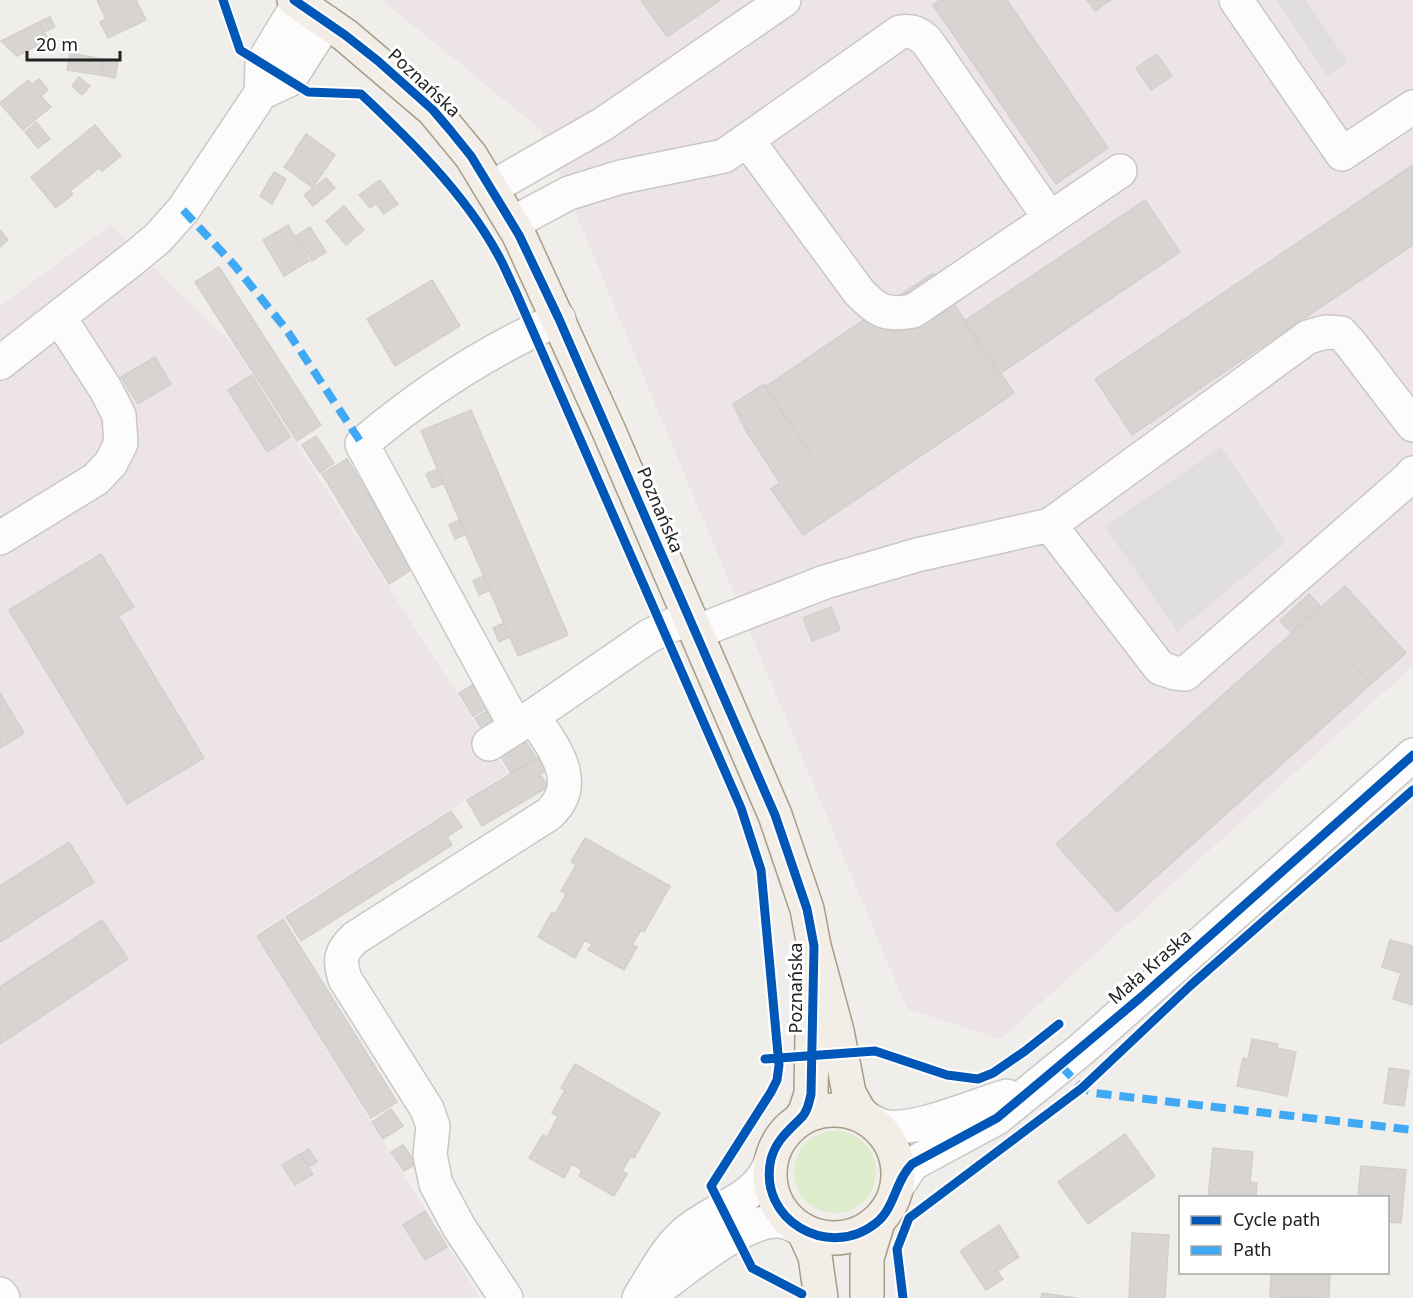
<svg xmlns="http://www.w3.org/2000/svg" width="1413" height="1298" viewBox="0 0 1413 1298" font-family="'Noto Sans',sans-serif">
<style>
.industrial{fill:#ede4e9}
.grass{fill:#ddeccb}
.parking{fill:#e0dfde}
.building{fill:#d7d4d2;stroke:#d3d0cc;stroke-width:1.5}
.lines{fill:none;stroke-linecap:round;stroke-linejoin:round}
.minor-casing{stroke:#c9c8c7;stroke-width:36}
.major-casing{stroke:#a79c86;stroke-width:36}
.minor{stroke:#fdfcfc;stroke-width:33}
.major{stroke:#f3ede7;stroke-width:33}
.quiet{stroke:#3fa9f5;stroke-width:8;stroke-dasharray:15 8;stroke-linecap:butt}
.cycleway-casing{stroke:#fff;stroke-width:13}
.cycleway{stroke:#0057b8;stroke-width:9}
.labels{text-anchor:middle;stroke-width:6;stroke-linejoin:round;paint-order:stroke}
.street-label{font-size:18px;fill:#222;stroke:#fff}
</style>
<rect width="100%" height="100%" fill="#f0eeeb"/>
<!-- industrial -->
<path class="industrial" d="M382,0H1413V666L1001,1039L907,1009L541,130Z
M110,225L235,347L508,773L255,934L480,1298H0V306Z"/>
<!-- grass -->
<path class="grass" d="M794 1172a41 41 0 1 1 82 0a41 41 0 1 1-82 0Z"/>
<!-- parking -->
<path class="parking" d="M1276,0H1306L1348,62L1327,76Z
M1221,447L1286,542L1177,632L1105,526Z"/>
<!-- building -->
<path class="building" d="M97,0H136L146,20L108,38L100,22L106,19Z
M641,0H718L719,1L667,37Z
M940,0H1007L1108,148L1056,184L933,5Z
M1087,0H1111L1095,11Z
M50,17L55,27L44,32L39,22Z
M39,22L48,40L17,56L1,41Z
M70,53L103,59L100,75L67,70Z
M1157,54L1172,76L1151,90L1136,68Z
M104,59L118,61L115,78L101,75Z
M79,77L90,86L82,95L72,86Z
M39,79L48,90L41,96L51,107L35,120L12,93L28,80L32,84Z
M12,93L35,120L23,130L0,103Z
M36,122L50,139L38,148L25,132Z
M95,125L121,156L102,171L99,168L70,191L73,194L56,208L31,177Z
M306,134L335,155L324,171L295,150Z
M295,152L323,173L312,187L284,167Z
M1413,165V245L1370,274L1333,219Z
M274,172L286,179L272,204L260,196Z
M326,178L335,188L313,206L304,195Z
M380,180L398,204L384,214L376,204L370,208L359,195Z
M1145,200L1180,252L998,375L963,322Z
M344,206L364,230L346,245L326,221Z
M1333,219L1370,274L1205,385L1168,330Z
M288,225L309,261L284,276L263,240Z
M310,227L326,252L312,261L296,236Z
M0,230L8,240L0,247Z
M219,267L321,425L297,441L195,282Z
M933,273L1014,393L845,507L765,387Z
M432,280L460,326L395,366L367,319Z
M1168,330L1205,385L1132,435L1095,379Z
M155,357L171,384L138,404L121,377Z
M252,375L290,437L267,452L228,390Z
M764,384L845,507L803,535L771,489L780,483L745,429L733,404Z
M471,410L568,635L518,656L421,431Z
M316,436L334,463L320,473L302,445Z
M347,459L414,568L389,584L322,474Z
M438,469L444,483L432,488L426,474Z
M460,520L466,534L455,539L449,525Z
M101,554L134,607L118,616L204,758L127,804L9,610Z
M484,576L490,590L479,595L473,581Z
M1345,586L1406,653L1371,684L1310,617Z
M1309,594L1320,606L1291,632L1280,621Z
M831,607L840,630L812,641L803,618Z
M1310,617L1371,684L1117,912L1056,844Z
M504,623L510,637L499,642L493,628Z
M478,682L491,706L473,716L459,693Z
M0,693L24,733L0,748Z
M492,708L499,719L482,730L475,718Z
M523,737L536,758L511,773L498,752Z
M539,757L547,770L540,774L548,787L482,826L467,800Z
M451,811L462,827L447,837L452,845L301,941L286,917Z
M585,838L670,886L644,932L641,930L632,945L637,947L624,970L588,950L592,944L585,940L575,958L538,937L552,912L555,914L566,894L561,891L576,865L571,862Z
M69,842L94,882L0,942V886Z
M283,919L397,1102L371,1118L257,936Z
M102,920L128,959L0,1044V987Z
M1390,940L1413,946V1005L1393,999L1401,973L1382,967Z
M1252,1039L1278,1044L1277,1048L1296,1052L1287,1096L1237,1086L1243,1058L1248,1059Z
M575,1064L660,1113L634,1158L631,1156L622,1171L627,1174L614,1196L579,1176L582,1170L572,1164L564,1178L529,1158L543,1135L547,1137L558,1116L552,1113L565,1090L561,1088Z
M1389,1068L1409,1071L1404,1106L1384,1103Z
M391,1109L403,1126L383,1139L372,1122Z
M1125,1134L1155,1176L1088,1224L1058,1182Z
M403,1145L416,1164L404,1171L391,1152Z
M1213,1148L1253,1152L1250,1182L1257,1183L1256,1198H1208Z
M309,1149L317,1162L309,1167L301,1154Z
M300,1154L313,1174L295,1185L282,1165Z
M1361,1166L1406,1170L1401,1223L1388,1222V1198H1358Z
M425,1211L447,1247L425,1260L403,1225Z
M999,1225L1019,1257L997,1271L1003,1279L986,1290L960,1251Z
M1132,1233L1169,1235L1165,1298H1129Z
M1271,1272H1330L1329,1298L1270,1297Z
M1042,1293L1076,1298H1041Z"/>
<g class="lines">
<defs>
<path id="minor" d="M1236,0L1342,154L1413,107
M261,93L289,80L326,22
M748,141L859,292C877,311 886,316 913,311L1120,171
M491,188L603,124L784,0
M513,223L569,193L621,177L724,156L900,32C912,30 917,33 926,40L1049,217
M0,363L134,258L158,238L183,210L261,93L262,64L299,3
M1050,525L1160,668L1175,673L1185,674L1409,478L1413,473
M0,538L96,479L111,463L121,443L119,415L105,388L59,317
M696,632L825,582L917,555L1050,525L1308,337L1326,332L1341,333L1351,344L1413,425
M516,727L362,444C421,394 488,350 559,319
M489,744L533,716L649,636L689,617
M866,1118C871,1120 877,1125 883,1126C911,1134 978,1104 1007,1096
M898,1185L912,1164L997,1118L1083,1048L1413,755
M0,1294L3,1298
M647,1297C678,1276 740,1220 778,1221C787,1221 795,1226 803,1230
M506,1298L459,1227L436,1184L430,1155L433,1126L427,1109L345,979C339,960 340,952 355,938L549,814C583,782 553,747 533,716
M639,1298C653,1276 665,1251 684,1234C711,1209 760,1200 771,1161"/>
<path id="major" d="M294,0L345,35L433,110L471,156L519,235L608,429L775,815L807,909L814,946L837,1031L849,1093L859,1111L866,1118
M770 1174a64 64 0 1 1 128 0a64 64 0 1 1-128 0Z
M800,1119L805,1112L811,1094L813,981
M803,1230L815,1256L821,1298
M867,1298V1258L878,1222"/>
</defs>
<!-- minor casing -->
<use href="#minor" class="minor-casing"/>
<!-- major casing -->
<use href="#major" class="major-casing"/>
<!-- minor -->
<use href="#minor" class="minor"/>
<!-- major -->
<use href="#major" class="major"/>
<!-- quiet -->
<path class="quiet" d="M183,210L235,266L286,329L362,444
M1061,1066L1082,1088L1094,1093L1413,1130"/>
<defs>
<path id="cycleway" d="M223,0L240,50L308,92L361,94C410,140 464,193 497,253C504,265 509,278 515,290L741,808L761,870L779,1065L777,1080L771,1092L711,1186L752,1268L802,1294
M294,0L345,35L378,61L433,110L450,130L471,156L519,235L559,319L775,815L807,909L814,946L811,1094C809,1103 807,1113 800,1119C787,1132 776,1141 771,1159C757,1220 829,1261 876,1223C895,1208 895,1181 912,1164L997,1118L1140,998L1413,755
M765,1059L875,1051L947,1075L978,1079L993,1073L1025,1051L1059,1024
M903,1298L897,1249L909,1218L1082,1088L1191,985L1413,790"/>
</defs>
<!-- cycleway casing -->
<use href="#cycleway" class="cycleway-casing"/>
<!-- cycleway -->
<use href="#cycleway" class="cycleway"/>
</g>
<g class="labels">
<!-- street labels -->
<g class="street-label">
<text transform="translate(424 83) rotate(43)" y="6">Poznańska</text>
<text transform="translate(660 510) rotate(67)" y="6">Poznańska</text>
<text transform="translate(1150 967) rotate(-41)" y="6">Mała Kraska</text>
<text transform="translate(796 988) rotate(-90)" y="6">Poznańska</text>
</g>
</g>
<!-- legend -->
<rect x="1179" y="1196" width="210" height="78" fill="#ffffff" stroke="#a7a7a7" stroke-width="1.5"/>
<rect x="1191" y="1216" width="30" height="9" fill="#0057b8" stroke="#a7a7a7" stroke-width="1.5"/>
<text x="1233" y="1226" font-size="18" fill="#222222">Cycle path</text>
<rect x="1191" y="1246" width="30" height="9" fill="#3fa9f5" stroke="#a7a7a7" stroke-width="1.5"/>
<text x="1233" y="1256" font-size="18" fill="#222222">Path</text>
<!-- scale -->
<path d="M27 51v9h93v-9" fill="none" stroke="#222222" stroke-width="3"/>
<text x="36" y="51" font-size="18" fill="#222222" stroke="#ffffff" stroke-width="4.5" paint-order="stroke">20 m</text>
</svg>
